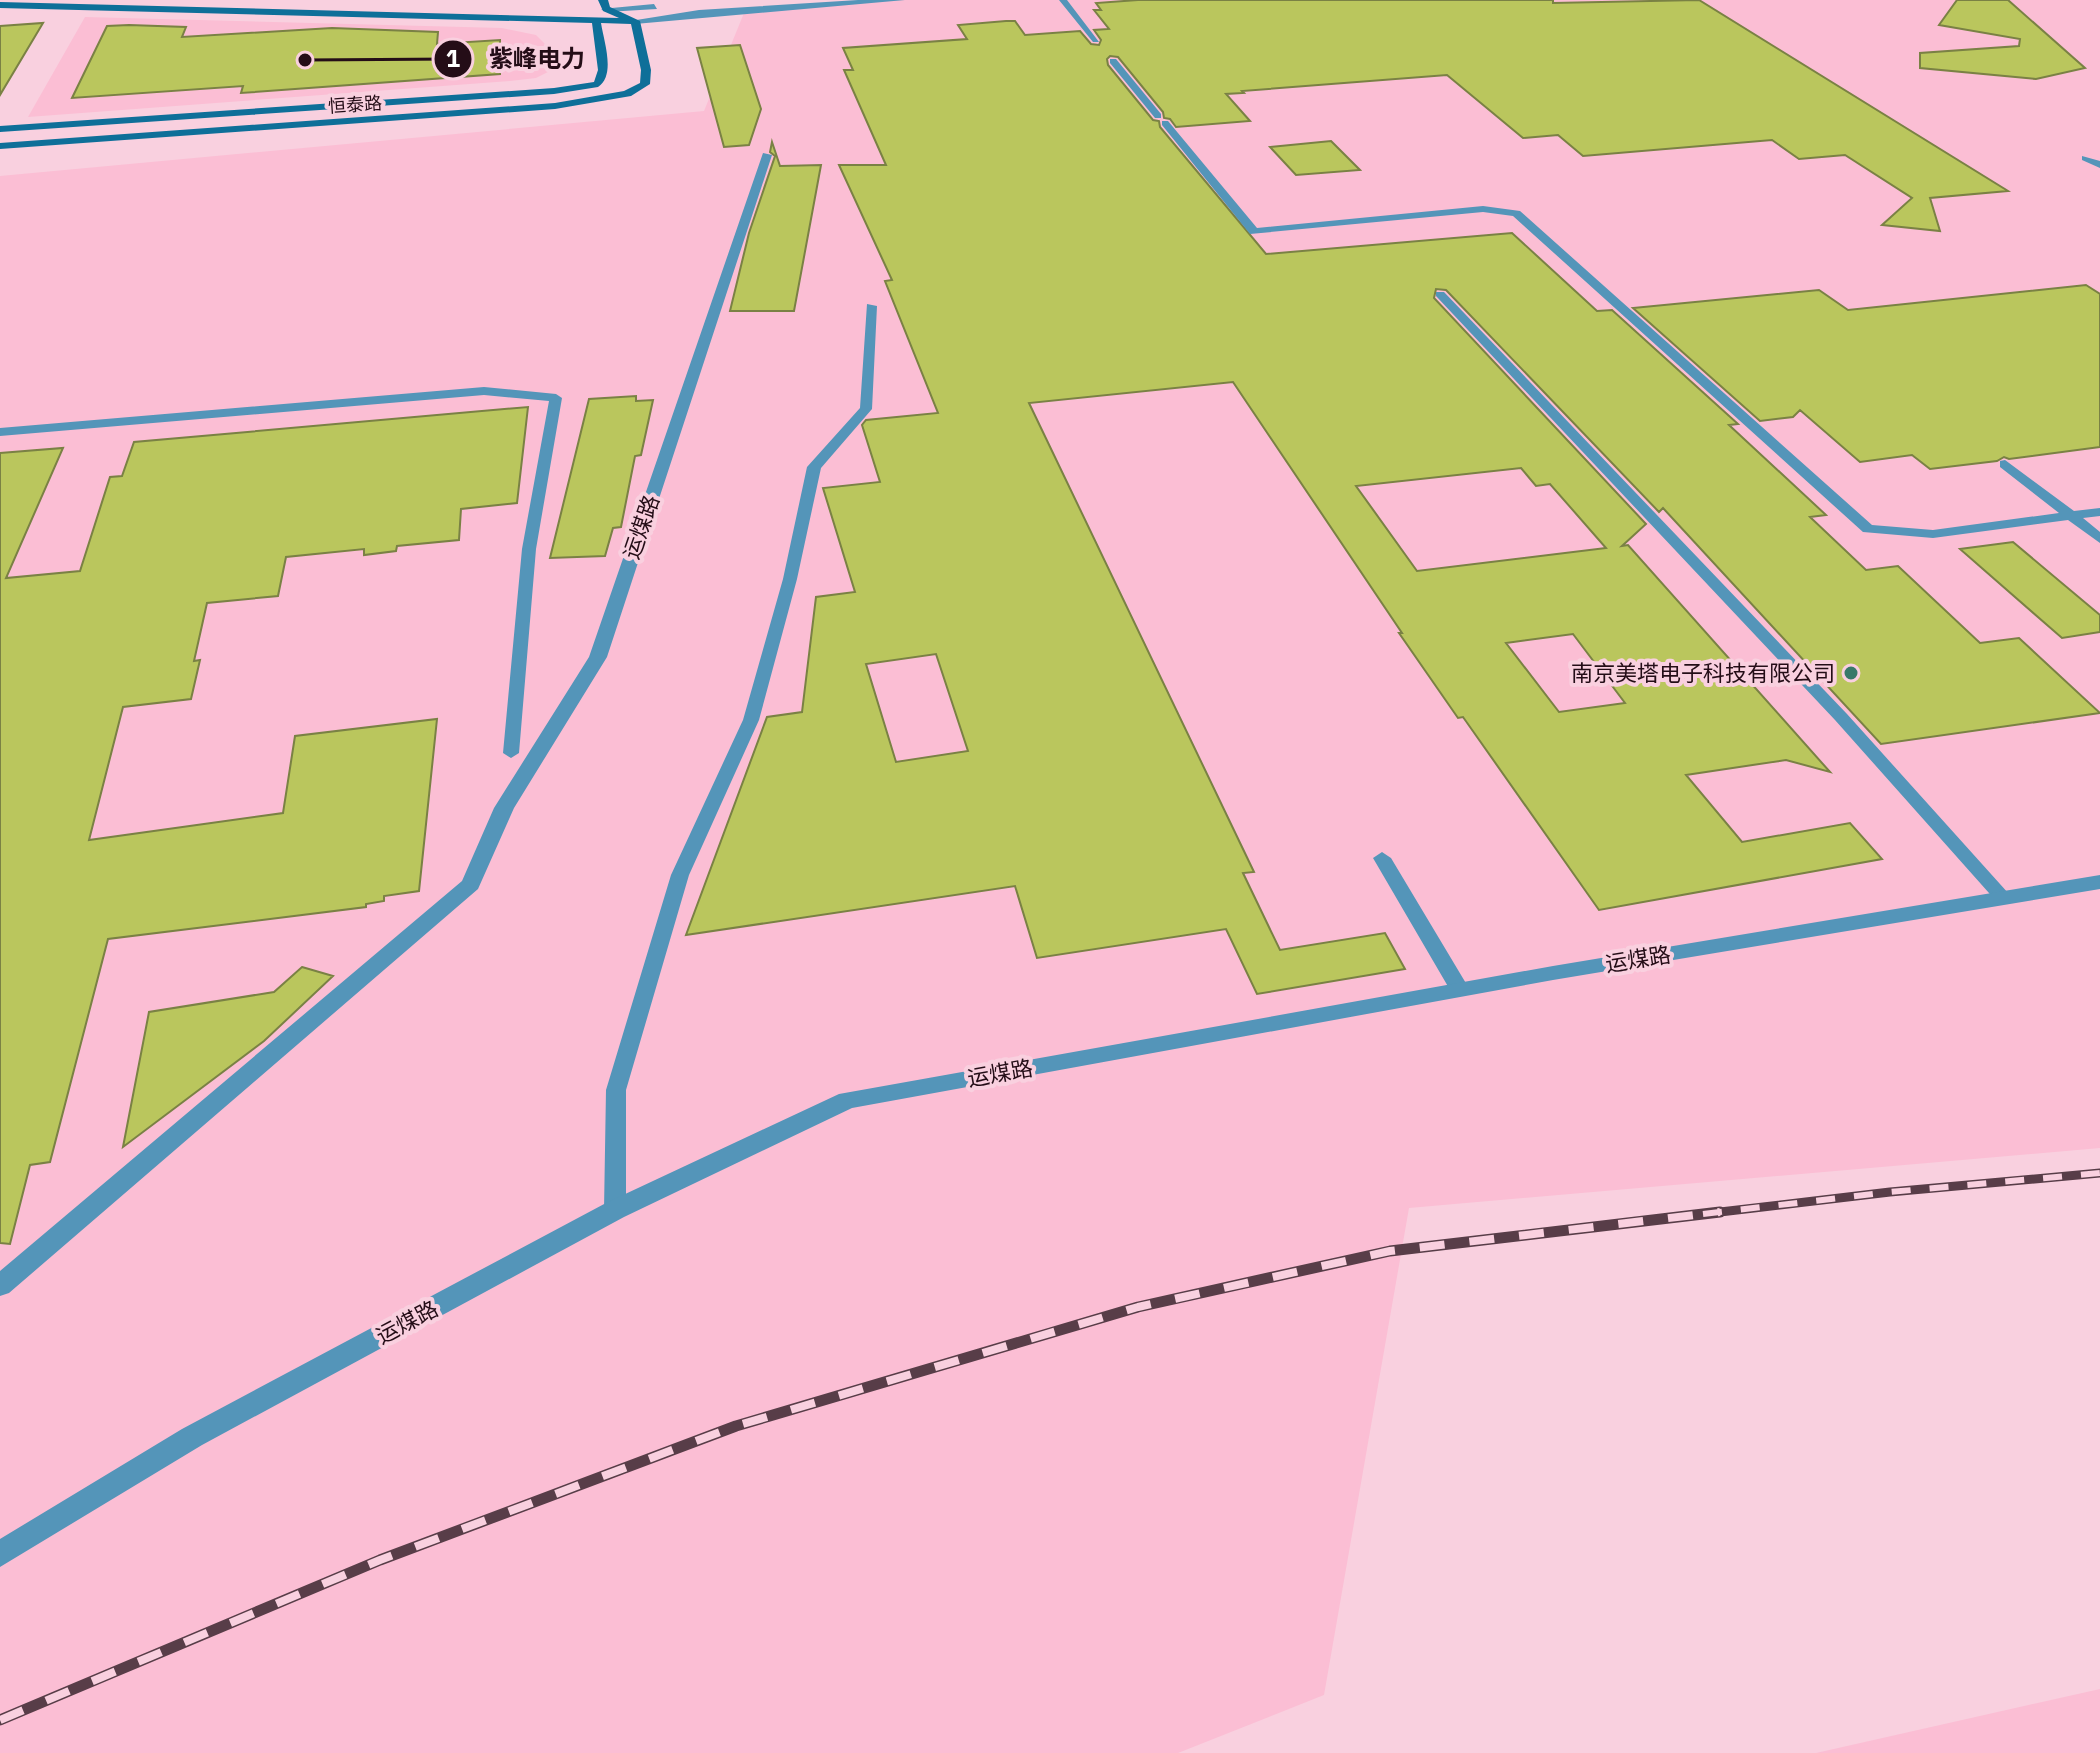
<svg xmlns="http://www.w3.org/2000/svg" width="2100" height="1753" viewBox="0 0 2100 1753" font-family="'IBM Plex Sans','Noto Sans SC',sans-serif">
<style>
.built{fill:#fbbed4}
.building{fill:#bac65d;stroke:#7a8144;stroke-width:2;fill-rule:evenodd}
.lines{fill:none;stroke-linecap:round;stroke-linejoin:round}
.lane{fill:#5495b9;fill-rule:evenodd}
.street{fill:#5495b9;fill-rule:evenodd}
.secondary{fill:#0e6f99;fill-rule:evenodd}
.rail-far1-casing{stroke:#583d48;stroke-width:9}
.rail-casing{stroke:#583d48;stroke-width:11}
.rail-far1{stroke:#f9d0df;stroke-width:6;stroke-dasharray:19;stroke-linecap:butt}
.rail{stroke:#f9d0df;stroke-width:8;stroke-dasharray:25;stroke-linecap:butt}
.poi-dot{fill:#387969;stroke:#f9d0df;stroke-width:3}
.labels{text-anchor:middle;stroke-width:8;stroke-linejoin:round;paint-order:stroke}
.far-street-label{font-size:18px;fill:#240d17;stroke:#f9d0df}
.street-label{font-size:22px;fill:#240d17;stroke:#f9d0df}
.poi-label{font-size:22px;fill:#240d17;stroke:#f9d0df;text-anchor:end}
.leader{fill:none;stroke:#240d17;stroke-width:3}
.callout-dot{fill:#240d17;stroke:#f9d0df;stroke-width:3}
.mark-label{font-size:24px;text-anchor:middle;font-weight:bold;fill:#fff}
.callout-label{font-size:24px;text-anchor:middle;font-weight:bold;fill:#240d17;stroke:#f9d0df;stroke-width:8;stroke-linejoin:round;paint-order:stroke}
</style>
<rect width="100%" height="100%" fill="#f9d0df"/>
<!-- built -->
<path class="built" d="M894,0H2100V1148L1409,1208L1324,1695L1178,1753H0V176L704,111L744,13Z
M85,17L502,28L536,35L550,49V71L536,78L510,81L28,117Z
M2100,1689V1753H1816Z"/>
<!-- building -->
<path class="building" d="M1138,0H1553V3L1699,0L2008,191L1930,198L1940,231L1882,225L1912,198L1845,155L1799,159L1772,140L1583,156L1558,135L1523,138L1447,75L1242,91L1244,93L1226,94L1250,121L1176,127L1170,119L1164,118L1163,112L1118,57L1110,56L1107,59L1108,65L1153,120L1159,121L1160,127L1266,254L1512,233L1597,311L1612,310L1738,424L1729,425L1826,515L1810,517L1866,570L1898,566L1980,643L2019,638L2100,713L1881,744L1663,508L1659,512L1446,290L1436,289L1434,298L1646,524L1622,546L1628,545L1830,772L1786,760L1686,775L1742,842L1850,823L1882,859L1599,910L1463,717L1458,718L1399,633H1402L1233,382L1029,403L1254,872L1243,873L1280,950L1385,933L1405,969L1257,994L1226,929L1037,958L1015,886L686,935L767,717L802,712L816,597L855,592L823,488L880,482L862,425L866,420L938,413L885,281L892,280L839,165H886L844,70H853L843,48L967,39L958,25L1006,21H1015L1025,35L1080,31L1091,44L1099,45L1101,40L1094,30L1109,29L1094,10H1101L1096,3ZM1521,468L1536,486L1550,484L1606,548L1417,571L1356,486ZM1573,634L1625,703L1559,712L1506,643ZM936,654L968,751L896,762L866,664Z
M1957,0H2008L2085,68L2036,79L1920,68V53L2019,46L2020,39L1939,25Z
M43,23L0,95V26Z
M129,25L186,27L182,37L332,28L438,32L437,44L500,40V74L241,93L243,86L72,98L107,26Z
M740,45L761,109L749,145L724,147L697,48Z
M1331,141L1360,170L1296,175L1270,147Z
M772,142L780,166L821,165L794,311H730L749,233L775,156L770,152Z
M2086,285L2100,294V447L2009,459L2004,457L1997,461L1930,469L1912,455L1860,462L1800,410L1793,417L1760,421L1633,308L1819,290L1848,310Z
M636,396V401L653,400L641,455L635,456L621,527L613,528L605,556L550,558L589,399Z
M528,407L517,503L461,509L459,540L397,546L396,551L364,555V549L286,557L278,596L207,603L194,661L200,660L191,699L123,707L89,840L283,813L295,736L437,719L419,891L384,896V901L366,904V907L108,939L50,1162L30,1165L10,1244L0,1243V453L63,448L6,578L80,571L110,477L122,476L134,442Z
M2013,542L2100,615V632L2062,638L1960,549Z
M302,967L333,976L264,1041L123,1147L149,1012L274,992Z"/>
<g class="lines">
<!-- lane -->
<path class="lane" d="M1059,0H1067L1099,42H1093Z
M1110,59H1116L1161,114V118H1155L1110,63Z
M1162,121H1168L1257,228L1483,206L1520,211L1872,525L1933,530L2059,513L2000,467V461L2005,460L2074,511L2100,508V516L2083,518L2100,532V543L2068,520L1933,538L1863,532L1513,216L1483,212L1250,234L1162,125Z
M2082,156L2100,161V168L2082,160Z
M1436,292H1444L1847,714L2009,894L2012,898L2009,902H1997L1835,720L1436,296Z
M867,304L877,306L872,409L821,468L797,579L759,720L689,875L626,1090V1210L623,1216L615,1219L607,1216L604,1210L606,1090L671,875L743,720L783,579L807,467L860,408Z
M484,387L556,394L562,398L536,549L519,753L511,758L503,753L522,549L549,401L484,395L0,436V428Z
M1382,852L1391,858L1467,985L1470,990L1467,995H1453L1373,858Z"/>
<!-- street -->
<path class="street" d="M858,0H905L635,24L630,21L699,10Z
M654,4L657,9L606,12L601,9Z
M763,153L772,155L607,657L514,808L478,889L9,1293L0,1296V1271L462,881L494,808L589,657Z
M2100,875V889L1553,980L852,1108L624,1217L202,1445L0,1567V1539L182,1429L606,1203L839,1094L1553,966Z"/>
<!-- secondary -->
<path class="secondary" d="M598,0H608L610,7L640,21L651,70L650,84L631,96L555,109L0,149V143L555,103L624,91L640,83L641,70L631,24L601,23C604,42 616,75 598,87L554,94L0,132V126L554,88L594,82L598,70L592,23L0,8V2L619,18L603,11Z"/>
<defs>
<path id="rail-far1" d="M1703,1214L1890,1192L2100,1173"/>
<path id="rail" d="M0,1720L380,1560L736,1426L1138,1307L1390,1251L1720,1212"/>
</defs>
<!-- rail-far1 casing -->
<use href="#rail-far1" class="rail-far1-casing"/>
<!-- rail casing -->
<use href="#rail" class="rail-casing"/>
<!-- rail-far1 -->
<use href="#rail-far1" class="rail-far1"/>
<!-- rail -->
<use href="#rail" class="rail"/>
</g>
<!-- markers -->
<circle class="poi-dot" cx="1851" cy="673" r="8"/>
<g class="labels">
<!-- far-street labels -->
<g class="far-street-label">
<text transform="translate(355 105) rotate(-4)" y="6">恒泰路</text>
</g>
<!-- street labels -->
<g class="street-label">
<text transform="translate(641 527) rotate(-71)" y="8">运煤路</text>
<text transform="translate(1638 959) rotate(-9)" y="8">运煤路</text>
<text transform="translate(1000 1073) rotate(-10)" y="8">运煤路</text>
<text transform="translate(407 1322) rotate(-28)" y="8">运煤路</text>
</g>
<!-- poi labels -->
<g class="poi-label">
<text x="1835" y="681">南京美塔电子科技有限公司</text>
</g>
</g>
<!-- callouts -->
<path class="leader" d="M305 60L453 59"/>
<g class="callout-dot">
<circle cx="305" cy="60" r="8"/>
<circle cx="453" cy="59" r="20"/>
</g>
<g class="mark-label">
<text x="453" y="67">1</text>
</g>
<g class="callout-label">
<text x="537" y="67">紫峰电力</text>
</g>
</svg>
